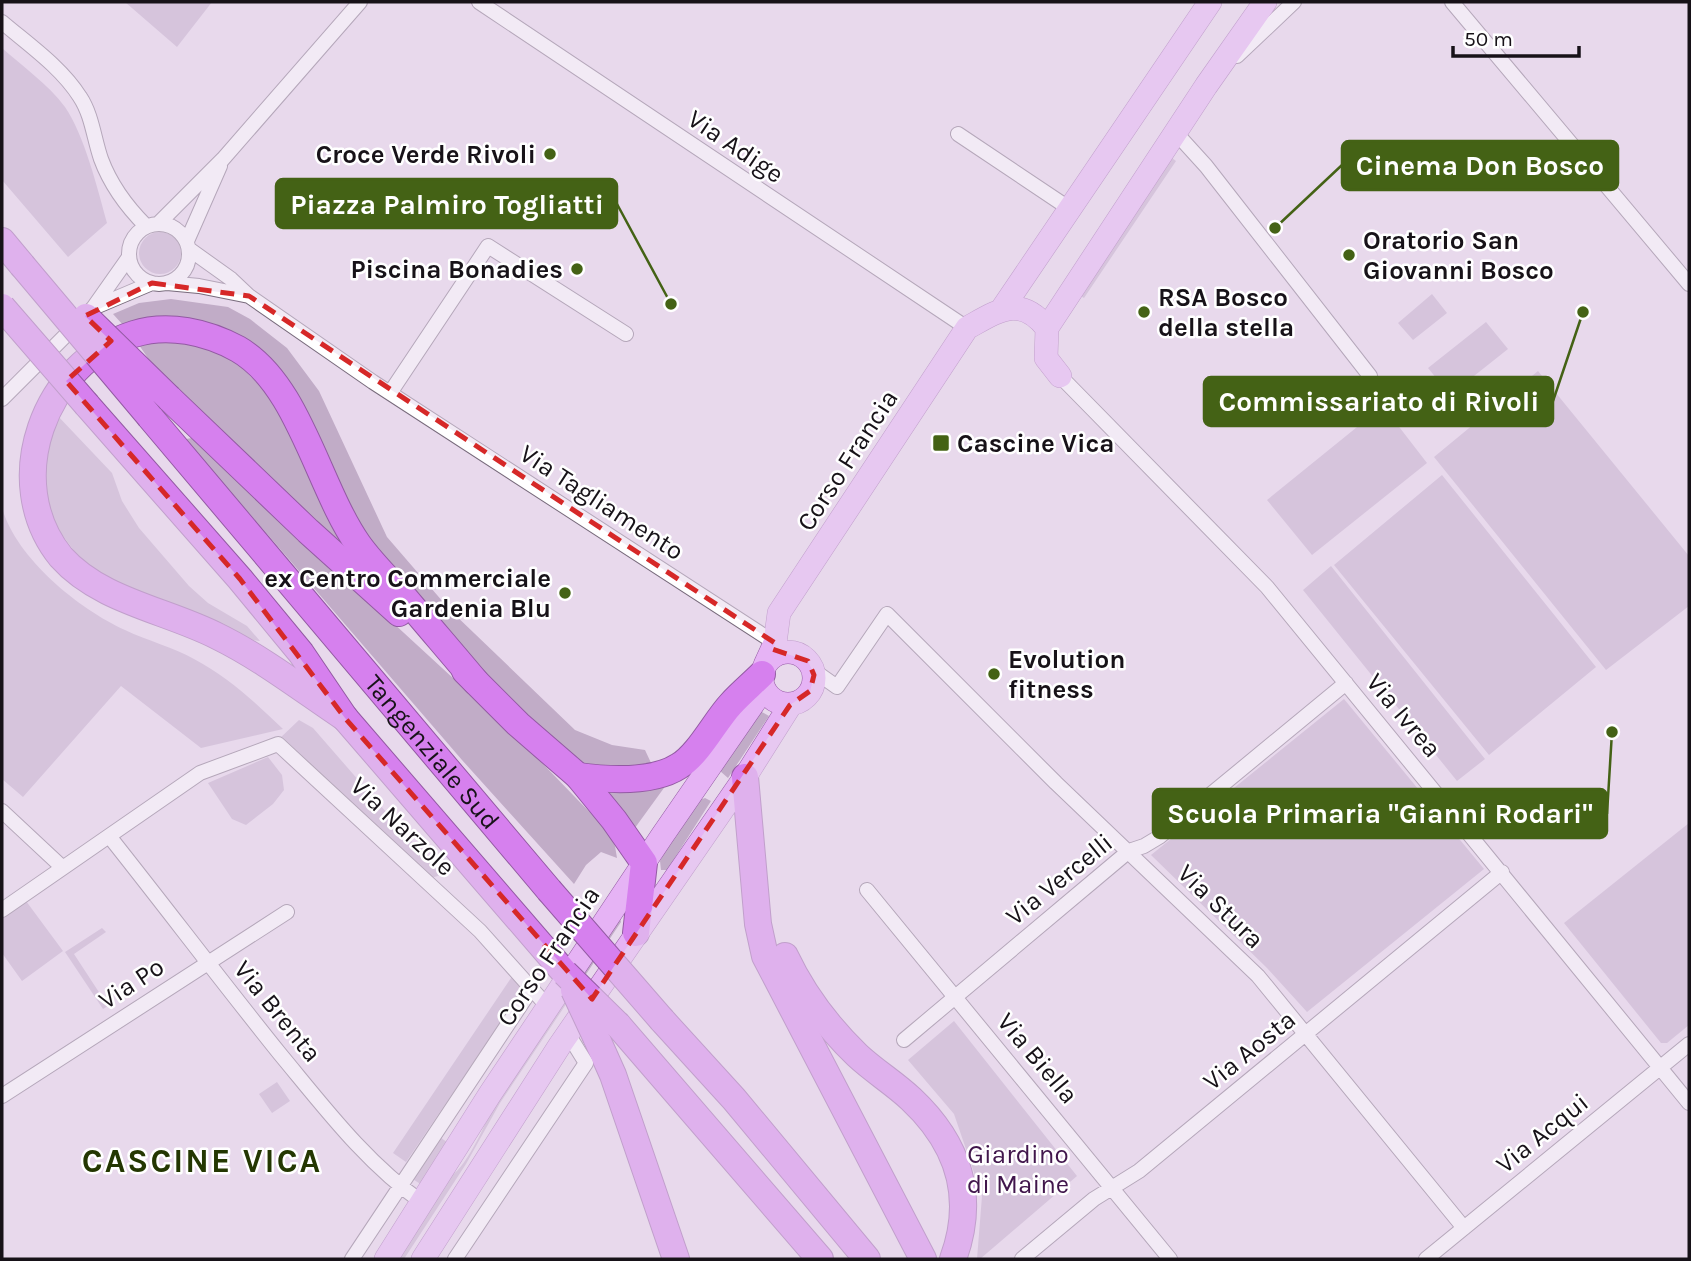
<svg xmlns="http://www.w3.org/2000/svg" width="1691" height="1261" viewBox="0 0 1691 1261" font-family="Karla,sans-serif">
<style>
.green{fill:#c1acc7}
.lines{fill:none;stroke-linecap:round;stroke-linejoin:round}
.street-casing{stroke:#786b7c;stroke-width:16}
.primary-casing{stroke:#935aa3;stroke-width:24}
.highway-casing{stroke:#935aa3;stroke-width:28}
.street{stroke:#fff;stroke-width:14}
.primary{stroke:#e6b3f5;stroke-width:23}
.highway{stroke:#d680ee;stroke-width:26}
.highway-bridge-casing{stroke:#935aa3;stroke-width:28;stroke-linecap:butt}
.highway-bridge{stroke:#d680ee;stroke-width:26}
.marked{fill:none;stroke:#d62828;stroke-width:5;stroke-dasharray:14 9;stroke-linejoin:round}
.poi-dot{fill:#446215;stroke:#fff;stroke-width:2.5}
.labels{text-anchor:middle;stroke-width:5;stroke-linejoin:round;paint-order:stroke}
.street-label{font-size:26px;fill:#171218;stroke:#fff}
.poi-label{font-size:26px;font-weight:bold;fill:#171218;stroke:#fff;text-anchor:start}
.park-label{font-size:26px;fill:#41164c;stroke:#fff}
.district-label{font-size:33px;font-weight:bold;letter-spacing:2px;fill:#243702;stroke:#fff}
.leader{fill:none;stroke:#446215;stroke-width:2.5}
.callout-dot{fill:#446215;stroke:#fff;stroke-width:2.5}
.callout{fill:#446215;stroke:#446215;stroke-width:2.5}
.callout-label{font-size:28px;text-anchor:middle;font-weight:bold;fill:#fff}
</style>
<rect width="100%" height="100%" fill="#e8d9ec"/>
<!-- green -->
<path class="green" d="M125,2H212L177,47Z
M2,48C22,66 48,84 65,107C84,134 98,190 107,223L68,257L2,180Z
M1168,155L1176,161L1084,298L1077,294Z
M139 253a21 21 0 1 1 42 0a21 21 0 1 1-42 0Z
M1432,294L1447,313L1413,340L1398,323Z
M171,299L228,307L250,319L287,348L319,391L387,537L450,610L575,730L612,745L645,750L652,765L593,768L561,754L450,636L367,540L272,364L123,325L113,314L139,303Z
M1486,322L1508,349L1450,395L1428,368Z
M167,340L203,347L235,361L270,396L294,443L318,498L340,536L341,543L335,542L156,370L139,345Z
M1538,371L1689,556V606L1606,670L1434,457Z
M1383,406L1427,463L1312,555L1267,500Z
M56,414L112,473L122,501L139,528L189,586L208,603L247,626L260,641L253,640L200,614L125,587L101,575L80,559L50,518L42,474Z
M192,438L515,735L604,827L615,846L617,858L601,852L586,865L574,884L462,760L192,447L186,439Z
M1442,475L1596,667L1489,755L1334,565Z
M2,508C17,559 79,609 125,630C148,641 173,647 194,659C228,677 256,703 283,729L201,748L121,686L23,797L2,779Z
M1331,566L1485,759L1457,781L1303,590Z
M1344,699L1484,869L1307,1012L1267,968L1151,855Z
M760,711L769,716L728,778L720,771Z
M299,720L313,728L441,875L431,878L278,740Z
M268,757L282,775L284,790L273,804L246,825L232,819L208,783Z
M669,781L632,832L606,794L609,791Z
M705,798L711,801L667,870H661L660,861L665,852L700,800Z
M1689,823V1025L1667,1043H1661L1564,923Z
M26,901L63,951L22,981L2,953V919Z
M620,918L621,922L500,1103L466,1164L404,1259H397L451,1176C467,1167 489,1117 496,1099Z
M102,928L106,932L74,954L108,1006L103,1009L65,952Z
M513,975L526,985L406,1162L393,1153Z
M954,1021L1077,1176L980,1259H977L982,1196L954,1114L908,1060Z
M277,1082L290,1101L272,1113L259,1094Z
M436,1134L448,1143L422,1185L408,1176Z"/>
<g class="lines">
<defs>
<path id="street" d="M479,2L967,328
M1452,2L1689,284
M2,22C29,45 61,67 80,97C92,115 94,139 101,159C111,186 126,206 146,226
M1237,56L1294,2
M1176,133L1206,166L1370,376
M958,134L1070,209
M159,223L223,159L360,2
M129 254a30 30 0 1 1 60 0a30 30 0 1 1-60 0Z
M187,241L220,166
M189,249L231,279L249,296L373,382L789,652
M167,283L199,286L249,296
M93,308L152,283
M1060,376L1267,587L1689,1103
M390,393L488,246L626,334
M2,399L93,308L129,257
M813,670L837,687L887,614L1056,783L1258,976L1464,1228
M2,811L62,867
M109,836C167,909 222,982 280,1054C324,1107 366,1163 423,1203
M867,890L1170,1259
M2,910L200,773L278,744L480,931L548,1007
M904,1040L1129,851L1144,846L1159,837L1346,683
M2,1096L287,912
M352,1259L532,988
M455,1259L586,1063L568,1034
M1022,1259L1094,1199L1139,1171L1502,872
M1426,1259L1689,1044"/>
<path id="primary" d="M1002,309L1210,2
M1047,328L1206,86L1265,2
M762 678a26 26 0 1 1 52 0a26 26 0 1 1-52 0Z
M765,665L775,643L779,613L967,328C998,311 1020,294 1047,328L1046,358L1060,376
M386,1259L490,1094L662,836L764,688
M423,1259L560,1045L745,777L791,704"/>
<g id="highway">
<path d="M2,241L22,265"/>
<path d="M169,398L308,531L399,613"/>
<path d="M87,405L240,579L301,653L345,718L565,973"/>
<path id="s1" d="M150,417L549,890"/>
<path d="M465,671L518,724L578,776L614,820L644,863L636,933"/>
<path d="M345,718C303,690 262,658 217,636C166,610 100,601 61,557C0,482 44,362 134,334C168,323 207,332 238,349C299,384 318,487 358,544C370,561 385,576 399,591C424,621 450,651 476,682"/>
<path d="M578,776C607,780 653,783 679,766C699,754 715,721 731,704C741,693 752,684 762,674"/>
<path d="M745,777L758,924L765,956L923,1259"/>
<path d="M785,956C803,994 827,1026 857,1055C874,1071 894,1083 911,1099C959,1144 976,1197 953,1259"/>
<path d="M662,1020L734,1099L867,1259"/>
<path d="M618,1025L820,1259"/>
<path d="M596,1037L613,1075L676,1259"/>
</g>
</defs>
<!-- street casing -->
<use href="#street" class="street-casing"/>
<!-- primary casing -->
<use href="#primary" class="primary-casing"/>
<!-- highway casing -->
<use href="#highway" class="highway-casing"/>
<!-- street -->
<use href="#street" class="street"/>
<!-- primary -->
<use href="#primary" class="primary"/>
<!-- highway -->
<use href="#highway" class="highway"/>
<defs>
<path id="highway-bridge" d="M22,265L150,417
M2,307L87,405
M86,317L169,398
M549,890L662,1020
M565,973L618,1025
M574,990L596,1037"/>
</defs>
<!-- highway-bridge casing -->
<use href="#highway-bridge" class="highway-bridge-casing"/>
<!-- highway-bridge -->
<use href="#highway-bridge" class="highway-bridge"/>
</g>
<!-- marked area -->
<path d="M0 0H1691V1261H0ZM152,283L249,296L775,643L772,649L808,661L814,675L810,691L790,705L592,999L345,718L240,579L66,381L111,341L85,316Z" fill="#e8d9ec" fill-opacity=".55" fill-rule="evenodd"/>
<path class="marked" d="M152,283L249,296L775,643L772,649L808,661L814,675L810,691L790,705L592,999L345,718L240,579L66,381L111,341L85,316Z"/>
<!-- markers -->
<g class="poi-dot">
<circle cx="550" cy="154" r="7"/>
<circle cx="1349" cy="255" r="7"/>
<circle cx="577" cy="269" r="7"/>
<circle cx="1144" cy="312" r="7"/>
<rect x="932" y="434" width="18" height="18" rx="3.5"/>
<circle cx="565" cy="593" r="7"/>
<circle cx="994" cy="674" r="7"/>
</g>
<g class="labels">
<!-- street labels -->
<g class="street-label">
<text transform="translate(736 146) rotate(34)" y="9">Via Adige</text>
<text transform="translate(847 460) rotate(-57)" y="9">Corso Francia</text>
<text transform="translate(602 502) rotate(33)" y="9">Via Tagliamento</text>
<text transform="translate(1404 715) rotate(50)" y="9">Via Ivrea</text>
<text dy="9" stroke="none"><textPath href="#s1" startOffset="438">Tangenziale Sud</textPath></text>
<text transform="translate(403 826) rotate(43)" y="9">Via Narzole</text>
<text transform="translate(1059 879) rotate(-39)" y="9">Via Vercelli</text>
<text transform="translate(1221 906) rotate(44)" y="9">Via Stura</text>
<text transform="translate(548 956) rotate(-56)" y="9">Corso Francia</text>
<text transform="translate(131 983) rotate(-33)" y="9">Via Po</text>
<text transform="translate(278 1011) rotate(51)" y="9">Via Brenta</text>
<text transform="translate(1249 1050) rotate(-39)" y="9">Via Aosta</text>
<text transform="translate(1038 1058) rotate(50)" y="9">Via Biella</text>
<text transform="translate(1542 1133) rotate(-39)" y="9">Via Acqui</text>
</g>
<!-- poi labels -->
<g class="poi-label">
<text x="536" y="163" text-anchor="end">Croce Verde Rivoli</text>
<text x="1363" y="249">Oratorio San<tspan x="1363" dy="30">Giovanni Bosco</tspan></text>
<text x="563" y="278" text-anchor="end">Piscina Bonadies</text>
<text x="1158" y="306">RSA Bosco<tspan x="1158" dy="30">della stella</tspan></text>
<text x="957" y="452">Cascine Vica</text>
<text x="551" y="587" text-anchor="end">ex Centro Commerciale<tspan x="551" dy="30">Gardenia Blu</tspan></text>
<text x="1008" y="668">Evolution<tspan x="1008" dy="30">fitness</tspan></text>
</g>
<!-- park labels -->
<g class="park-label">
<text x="1018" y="1163">Giardino<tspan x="1018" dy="30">di Maine</tspan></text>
</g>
<!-- district labels -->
<g class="district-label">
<text x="202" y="1172">CASCINE VICA</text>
</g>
</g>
<!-- callouts -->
<path class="leader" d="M1275 228L1342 165M671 304L617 204M1583 312L1553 401M1612 732L1607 814"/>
<g class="callout-dot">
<circle cx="1275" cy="228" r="7"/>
<circle cx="671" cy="304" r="7"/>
<circle cx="1583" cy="312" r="7"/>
<circle cx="1612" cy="732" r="7"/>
</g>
<g class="callout">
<rect x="1342" y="141" width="276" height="49" rx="7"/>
<rect x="276" y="179" width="341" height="49" rx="7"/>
<rect x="1204" y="377" width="349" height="49" rx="7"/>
<rect x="1153" y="789" width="454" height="49" rx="7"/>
</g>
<g class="callout-label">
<text x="1480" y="175">Cinema Don Bosco</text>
<text x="447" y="214">Piazza Palmiro Togliatti</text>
<text x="1379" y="411">Commissariato di Rivoli</text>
<text x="1380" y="823">Scuola Primaria "Gianni Rodari"</text>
</g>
<!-- border -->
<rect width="1691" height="1261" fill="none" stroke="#171218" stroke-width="7"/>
<!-- scale -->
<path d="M1453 46v10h126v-10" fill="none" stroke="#171218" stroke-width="3.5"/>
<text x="1464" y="46" font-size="21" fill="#171218" stroke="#ffffff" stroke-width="5" paint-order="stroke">50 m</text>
</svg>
